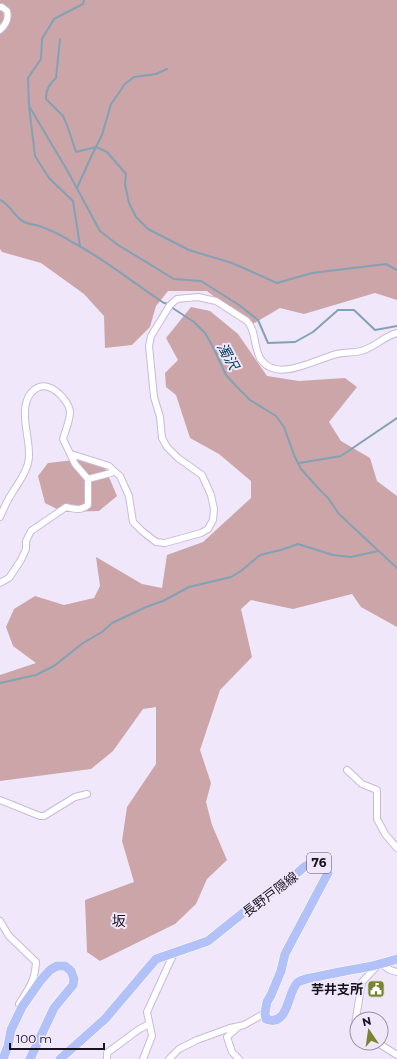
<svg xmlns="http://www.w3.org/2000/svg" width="397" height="1059" viewBox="0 0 397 1059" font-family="Montserrat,'Noto Sans JP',sans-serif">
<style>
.forest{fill:#cba5a8}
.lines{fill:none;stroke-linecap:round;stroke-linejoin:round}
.stream{stroke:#82a1b5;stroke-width:2}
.street-casing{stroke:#c8bada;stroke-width:8}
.primary-casing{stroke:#fff;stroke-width:10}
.street{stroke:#fff;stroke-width:6}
.primary{stroke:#b2c1f8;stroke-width:9}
.labels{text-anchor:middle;stroke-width:4;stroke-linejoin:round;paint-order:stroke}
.shield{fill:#f0e7fb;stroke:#595360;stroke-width:1}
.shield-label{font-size:12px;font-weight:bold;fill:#18131e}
.street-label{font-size:13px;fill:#18131e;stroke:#f0e7fb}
.poi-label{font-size:13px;font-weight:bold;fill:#18131e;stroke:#f0e7fb;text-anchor:end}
.water-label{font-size:14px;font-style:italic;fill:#0a4461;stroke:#f0e7fb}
.neighbourhood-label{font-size:14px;fill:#18131e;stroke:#f0e7fb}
</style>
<rect width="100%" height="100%" fill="#f0e7fb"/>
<!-- forest -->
<path class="forest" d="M0,0H397V300L375,293L304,314L280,308L251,325L207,291H168L156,306L150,327L132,345L105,348L104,316L84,294L41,263L2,252L0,249Z
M191,307L210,311L238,334L267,376L299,381L345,378L357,387L329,422L341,441L370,458L377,481L397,496V627L361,607L352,594L293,609L251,600L241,609L252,657L220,690L200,750L211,783L206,802L212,825L227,860L207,879L196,904L175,924L100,961L87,952L85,900L134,882L122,841L127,807L156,764V707L143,709L113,751L91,769L0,781V675L36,663L13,646L6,627L14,609L35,596L64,605L94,598L100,586L96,557L142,584L162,588L167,555L203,542L251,498V481L219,454L190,438L176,395L166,387L165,373L178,360L166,338Z
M91,458L105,468L117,496L99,511L63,512L45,503L38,476L48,463Z"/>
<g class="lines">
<!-- stream -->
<path class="stream" d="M60,39L56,78C49,85 46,89 46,99L63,116L67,125L76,152L96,147L107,152L126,174L125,184L129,203L136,217L148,229L189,250L232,263L277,283L312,273L386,264L397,270
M29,106L67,170L100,231L118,245L174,279L201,281L239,305L258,320L268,343L295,342L313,332L338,310H354L375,330L397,326
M77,188L91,157L102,135L111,104L125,84L134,77L156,74L167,69
M0,200C11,205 14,217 24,222C30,225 36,224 42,227C52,231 63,236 72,242C105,259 133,283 164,303L168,304
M80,246L73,201L49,178L35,156L29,106L28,78L41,59L42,39L54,19L83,4L84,0
M171,307L194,322L205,333L213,347L226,375L236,386L250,400L276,416L284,427L294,455L301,469L319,489L328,498L339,514L397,568
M299,463L341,456L397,418
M0,683L36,675L54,666L83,643L102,632L112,623L146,607L163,601L189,587L231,577L241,571L260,555L281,550L298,544L333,555L351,557L378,551"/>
<defs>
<path id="street" d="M0,7H2L7,11C9,19 6,24 0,30
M71,454L109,466L114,471
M88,479L111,473L114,471L120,476L129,496L133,522L142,531L156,542L165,543L201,533L208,529L213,520L214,509L211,495L202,475L178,458L167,447L162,438L160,417L154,397L149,346L151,336L170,305L177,299L198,297L216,301L247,321C257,331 253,350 262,361C279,382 316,359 337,354C345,352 354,353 361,351C374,348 384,336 397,333
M0,517C3,511 5,505 8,500C15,487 29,471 29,456C30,438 18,408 31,393C42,380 55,388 64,399C67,403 70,407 70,412C70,421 65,431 63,439L75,464L88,479V505C81,511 75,509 66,507L31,531L26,541V549L21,560L9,578L0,583
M347,770L362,784L377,790V819L385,834L397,848
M0,800L40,816H44L75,797L87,794
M0,921L9,936L36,962C35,981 29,988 19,1004
M238,1027L227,1037L232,1052L239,1059
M357,1032L354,1030L362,982L380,963L390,970L397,972
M378,1043L397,1055
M107,1059V1053L138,1030L149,1024
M143,1059L152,1036L147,1012L174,953
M169,1059L179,1049L197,1040L230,1028L244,1025L265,1013"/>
<path id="primary" d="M3,1059L8,1046L11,1030L22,1007L41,980L50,970L57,966H65L71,971L74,979L73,985L54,1008L30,1059
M60,1059L105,1019L156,959L208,941L254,904L284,885L304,867L315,861L323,865L328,873L285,954L281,971L271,995L267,1002L265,1013L266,1019C289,1028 287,991 298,982C303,979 311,978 316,977C333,973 350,970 367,967C377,965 387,962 397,959"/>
</defs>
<!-- street casing -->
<use href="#street" class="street-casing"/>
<!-- primary casing -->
<use href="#primary" class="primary-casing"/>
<!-- street -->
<use href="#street" class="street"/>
<!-- primary -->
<use href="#primary" class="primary"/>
</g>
<!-- icons -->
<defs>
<symbol id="civic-square" viewBox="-11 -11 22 22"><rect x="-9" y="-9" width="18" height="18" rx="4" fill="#798430" stroke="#f0e7fb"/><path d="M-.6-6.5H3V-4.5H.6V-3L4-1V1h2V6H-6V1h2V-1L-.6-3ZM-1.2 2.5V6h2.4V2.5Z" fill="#fff"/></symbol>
</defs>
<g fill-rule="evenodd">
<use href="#civic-square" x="366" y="979" width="20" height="20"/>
</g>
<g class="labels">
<!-- shield labels -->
<rect class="shield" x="307" y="853" width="24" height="20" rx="3"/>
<g class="shield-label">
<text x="319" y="867">76</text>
</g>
<!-- street labels -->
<g class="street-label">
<text transform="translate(270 894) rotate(-37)" y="5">長野戸隠線</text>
</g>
<!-- poi labels -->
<g class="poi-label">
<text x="363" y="994">芋井支所</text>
</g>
<!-- water labels -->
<g class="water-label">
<text transform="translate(228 356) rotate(61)" y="5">濁沢</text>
</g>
<!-- neighbourhood labels -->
<g class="neighbourhood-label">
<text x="119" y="926">坂</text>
</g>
</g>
<!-- north arrow -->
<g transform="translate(369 1031) rotate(347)"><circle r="19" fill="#f0e7fb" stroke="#9a92a3"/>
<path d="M0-3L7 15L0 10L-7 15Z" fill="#798430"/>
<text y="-6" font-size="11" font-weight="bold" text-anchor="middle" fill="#18131e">N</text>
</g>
<!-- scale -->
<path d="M10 1043v6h94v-6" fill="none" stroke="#18131e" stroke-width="2"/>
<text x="16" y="1043" font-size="12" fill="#18131e" stroke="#f0e7fb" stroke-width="3" paint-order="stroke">100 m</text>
</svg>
